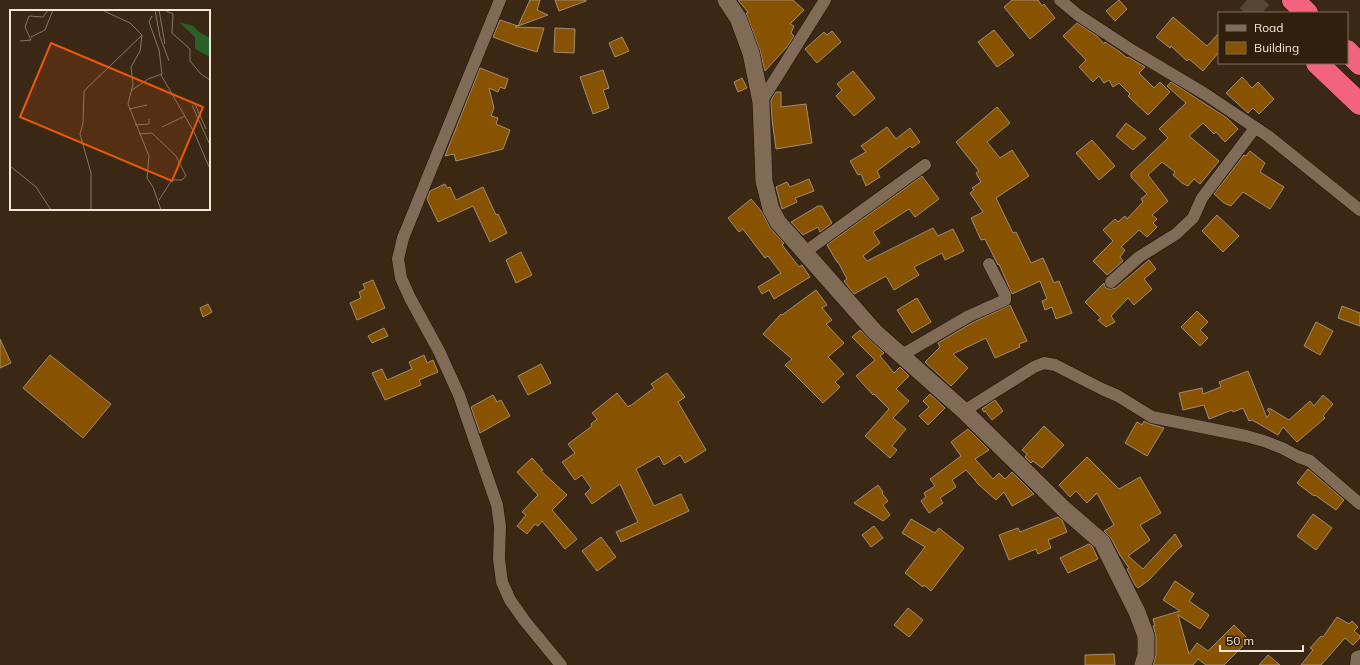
<svg xmlns="http://www.w3.org/2000/svg" width="1360" height="665" viewBox="0 0 1360 665" font-family="Mulish,sans-serif">
<style>
.building{fill:#875301;stroke:#a18c75}
.lines{fill:none;stroke-linecap:round;stroke-linejoin:round}
.highway-tunnel{stroke:#564533;stroke-width:22;stroke-dasharray:22 11;stroke-linecap:butt}
.street-casing{stroke:#201101;stroke-width:13}
.secondary-casing{stroke:#201101;stroke-width:18}
.highway-casing{stroke:#201101;stroke-width:23}
.street{stroke:#806c56;stroke-width:12}
.secondary{stroke:#806c56;stroke-width:17}
.highway{stroke:#f3627e;stroke-width:22}
.inset-road{fill:none;stroke:#847565;stroke-width:1}
.view{fill:#e8590c;fill-opacity:0.15;stroke:#e8590c;stroke-width:2}
.inset-edge{fill:none;stroke:#f3e8dc;stroke-width:2}
</style>
<rect width="100%" height="100%" fill="#3a2815"/>
<!-- building -->
<path class="building" d="M530,0H540L537,10L548,15L518,26Z
M555,0H586V1L559,11Z
M738,0H793L804,10L790,24L794,26L791,33L794,36L786,48L765,71L760,50L746,13L748,12Z
M1012,0H1038L1042,6L1044,4L1055,18L1030,39L1004,7Z
M1119,0L1127,9L1115,21L1106,11Z
M1173,17L1207,46L1219,33V52L1203,71L1189,59L1187,61L1171,46L1170,48L1156,37Z
M500,20L518,26L515,27L544,28L537,52L517,46L493,37Z
M1077,23L1097,36L1104,44L1105,42L1120,52L1127,58L1128,57L1145,67L1139,73L1154,88L1160,82L1170,92L1148,115L1128,96L1130,94L1119,83L1113,87L1109,80L1104,83L1099,76L1093,82L1079,67L1086,60L1063,36Z
M555,28L575,29L574,53L554,52Z
M994,30L1014,55L997,67L978,42Z
M832,31L841,42L817,63L805,49L824,32L827,35Z
M622,37L629,51L615,57L609,43Z
M480,68L508,79L505,89L500,87L498,92L489,88L494,108L491,116L498,118L496,124L510,130L503,149L456,161L454,154L445,156Z
M603,70L609,88L603,90L609,108L593,114L580,77Z
M853,71L875,98L854,116L836,96L842,90L837,84Z
M1242,77L1252,88L1258,82L1274,99L1259,114L1253,108L1248,113L1226,93Z
M742,78L747,88L738,92L734,82Z
M1171,82L1227,118L1238,129L1225,142L1216,132L1214,134L1203,123L1189,136L1219,161L1200,184L1194,179L1188,186L1182,183L1173,175L1175,172L1162,162L1148,175L1168,201L1152,215L1157,219L1153,223L1157,227L1147,237L1139,230L1121,247L1125,250L1120,257L1123,261L1107,275L1093,261L1113,241L1103,230L1115,219L1118,222L1125,216L1127,219L1143,202L1141,199L1147,194L1131,177V173L1168,138L1159,129L1186,103L1167,86Z
M776,92H781V107L806,104L812,143L776,149L772,119L771,100Z
M997,107L1010,123L987,142L1000,158L1012,150L1029,176L996,198L1013,233L1016,232L1031,263L1043,258L1054,283L1059,281L1072,313L1056,319L1052,307L1045,310L1042,301L1047,299L1040,281L1012,294L999,264L998,265L985,239L981,240L971,218L983,212L970,193L974,190L972,188L981,182L976,173L979,171L956,142Z
M1126,123L1146,138L1133,150L1116,136Z
M887,127L896,139L910,128L920,142L912,148L910,146L877,171L880,177L866,186L861,174L858,175L850,161L866,152L861,146Z
M1092,140L1115,166L1099,180L1076,153Z
M1250,151L1265,163L1260,172L1284,187L1270,209L1243,192L1231,206L1224,203L1214,194L1244,155L1246,156Z
M922,176L939,199L915,217L909,209L873,232L880,243L863,256L867,261L933,228L938,236L953,229L964,251L945,260L942,253L914,267L919,275L894,290L886,276L854,294L844,281L847,279L838,262H837L827,245Z
M809,179L814,191L795,198L797,202L782,209L776,187L787,182L790,187Z
M445,184L447,188L450,187L456,200L483,187L496,215L498,214L507,233L490,242L473,206L438,222L427,199L430,191Z
M751,199L762,212L770,228L784,243L782,245L799,267L802,265L810,277L774,299L769,290L762,294L758,287L781,273L768,256L765,258L743,229L739,232L728,218Z
M818,206H822L832,223L820,232L818,227L803,235L791,222Z
M1217,215L1239,236L1223,252L1202,231Z
M521,252L532,275L516,283L506,260Z
M1149,260L1156,269L1144,279L1152,289L1134,305L1128,298L1111,316L1115,322L1106,327L1098,320L1101,318L1085,302L1104,283L1105,287L1108,289H1112L1116,288Z
M373,280L385,308L357,320L350,303L361,298L359,292L365,289L363,284Z
M816,290L827,305L822,308L832,320L826,324L844,343L828,357L844,374L835,382L840,387L823,403L785,365L792,359L763,334L781,314L782,315Z
M917,298L931,322L912,333L897,310Z
M208,304L212,312L203,317L200,308Z
M1010,305L1027,341L1019,344L1020,347L995,358L986,338L953,354L968,368L951,386L925,362L940,347L938,343L972,323Z
M1342,306L1360,313V326L1338,318Z
M1197,311L1208,322L1200,330L1208,338L1200,346L1181,327Z
M1316,322L1333,331L1320,355L1304,346Z
M384,328L388,336L372,343L368,336Z
M860,330L884,353L880,356L894,373L900,367L909,376L896,389L909,401L893,418L906,429L892,446L897,450L890,458L865,436L889,409L874,394L873,395L856,376L875,360L852,337Z
M0,339L11,363L0,368Z
M50,355L111,404L83,438L23,388Z
M424,355L427,363L433,360L438,372L419,380L421,385L385,400L372,373L382,369L387,380L412,369L409,362Z
M541,364L551,383L528,395L518,376Z
M1248,371L1267,418L1270,413L1267,410L1269,408L1289,420L1310,401L1314,406L1323,395L1333,404L1323,416L1325,418L1297,442L1283,427L1278,435L1252,420L1249,421L1243,408L1233,412L1232,410L1209,419L1204,405L1183,410L1179,393L1202,388L1203,394L1221,387L1219,382Z
M667,373L685,397L678,402L706,450L685,463L680,455L664,465L659,456L636,469L654,506L681,494L689,511L621,542L616,532L638,522L620,484L592,504L585,494L591,488L582,475L575,480L562,462L575,453L568,444L592,426L591,424L597,419L592,413L617,393L628,407L630,405V406L654,388L651,384Z
M930,394L945,408L928,425L919,416L929,407L923,401Z
M493,395L497,402L501,400L510,416L480,433L471,407Z
M995,400L1003,411L992,420L985,411L984,412L982,409Z
M1144,421L1150,424L1164,428L1147,456L1125,443L1137,422L1142,425Z
M1044,426L1064,445L1042,468L1033,461L1031,463L1025,457L1027,454L1022,450Z
M968,429L989,450L975,459L993,479L999,473L1005,479L1012,472L1034,494L1012,506L1004,492L996,500L978,484L975,480L976,479L975,480L966,470L952,480L956,487L940,498L943,503L929,513L921,501L926,497L924,493L935,486L930,479L961,456L951,442Z
M1087,457L1119,489L1140,477L1161,513L1140,525L1150,540L1128,556L1143,569L1175,534L1182,546L1178,549L1149,580L1138,588L1135,585L1127,569L1129,568L1120,555L1111,538L1104,531L1114,525L1097,493L1087,503L1076,491L1070,497L1059,485Z
M532,458L543,470L541,471L567,495L552,510L577,539L565,549L542,521L538,526L535,524L527,534L517,526L526,515L522,512L538,495L517,472Z
M1308,469L1344,500L1336,510L1315,495L1314,496L1297,483Z
M878,485L883,492L882,493L888,501L883,505L890,515L883,521L854,503Z
M1313,514L1332,528L1316,550L1297,536Z
M1058,517L1062,520L1067,532L1048,540L1051,548L1038,554L1036,549L1009,560L999,535L1018,528L1020,532Z
M911,519L935,533L939,528L964,548L931,591L924,585L923,587L905,573L925,547L902,533Z
M874,526L883,538L871,547L862,535Z
M601,537L616,557L597,571L582,551Z
M1089,544L1092,546L1098,559L1068,573L1060,558Z
M1175,581L1194,594L1189,601L1209,615L1200,629L1178,615L1189,654L1197,643L1208,651L1234,625L1249,640L1224,665H1206L1198,659L1193,665H1153L1156,655V636L1153,626H1155L1153,619L1180,611L1163,600Z
M908,608L923,620L909,637L894,625Z
M1337,617L1349,624L1352,621L1358,627L1354,631L1360,636V638L1353,645L1345,638L1321,665H1301L1313,650L1310,648L1321,636L1323,637Z
M1114,654L1115,665H1085V655Z
M1268,655L1280,665H1259Z"/>
<g class="lines">
<!-- highway-tunnel -->
<path class="highway-tunnel" d="M1247,0L1262,13"/>
<defs>
<path id="street" d="M500,0L403,238L398,259L401,278L410,298L439,351L459,395L497,505L500,526L499,559L502,582L510,600L524,620L561,665
M1060,0L1078,15L1133,51L1205,94L1268,136L1360,210
M761,102L825,0
M805,252L925,165
M1111,282L1139,257L1176,234L1193,218L1202,198L1255,128
M902,355L969,316L1005,300V295L989,264
M964,411L1034,367L1044,363L1055,365L1102,389L1118,396L1152,417L1246,436L1264,441L1282,448L1299,457L1310,461L1360,504
M1356,665L1357,657L1360,656"/>
<path id="secondary" d="M726,0L738,18L751,53L761,102L764,181L771,209L778,222L875,332L964,411L1065,510L1102,542L1137,612L1146,636V655L1143,665"/>
<path id="highway" d="M1293,0L1307,13
M1347,51L1360,64
M1317,63L1360,104"/>
</defs>
<!-- street casing -->
<use href="#street" class="street-casing"/>
<!-- secondary casing -->
<use href="#secondary" class="secondary-casing"/>
<!-- highway casing -->
<use href="#highway" class="highway-casing"/>
<!-- street -->
<use href="#street" class="street"/>
<!-- secondary -->
<use href="#secondary" class="secondary"/>
<!-- highway -->
<use href="#highway" class="highway"/>
</g>
<!-- overview -->
<g transform="translate(10 10)">
<rect width="200" height="200" fill="#3a2815"/>
<path d="M169,12L183,16L189,22L200,28V47L185,39V27Z" fill="#296027"/>
<path class="inset-road" d="M92,0L120,13L132,25L130,41L121,57L123,74L118,94L139,146L137,168L143,177L151,200M145,0L150,27L159,51M149,0L155,34M156,1L163,4L162,23L180,39V51L191,64L200,70M21,27L35,20L43,0M10,31L21,30L15,17L19,6L33,7L38,0M151,65L184,122L200,159M200,71V91M122,80L138,69L152,64L149,40L139,12L142,6M185,94L196,119M182,95L200,135M119,99L137,95M125,115L139,114V109M152,117L175,106M129,124L142,123L166,146L176,166L172,170H162L149,190M0,156L26,177L41,200M81,200V163L70,124L73,113L74,81L132,25"/>
<path class="view" d="M41,33L193,97L162,171L10,107Z"/>
<rect width="200" height="200" class="inset-edge"/>
</g>
<!-- legend -->
<rect x="1218" y="12" width="130" height="52" fill="#2f1f0b" stroke="#7d6f5f"/>
<rect x="1226" y="25" width="20" height="6" fill="#806c56" stroke="#7d6f5f"/>
<text x="1254" y="32" font-size="12" fill="#f3e8dc">Road</text>
<rect x="1226" y="42" width="20" height="12" fill="#875301" stroke="#7d6f5f"/>
<text x="1254" y="52" font-size="12" fill="#f3e8dc">Building</text>
<!-- scale -->
<path d="M1220 645v6h83v-6" fill="none" stroke="#f3e8dc" stroke-width="2"/>
<text x="1226" y="645" font-size="12" fill="#f3e8dc" stroke="#2f1f0b" stroke-width="3" paint-order="stroke">50 m</text>
</svg>
